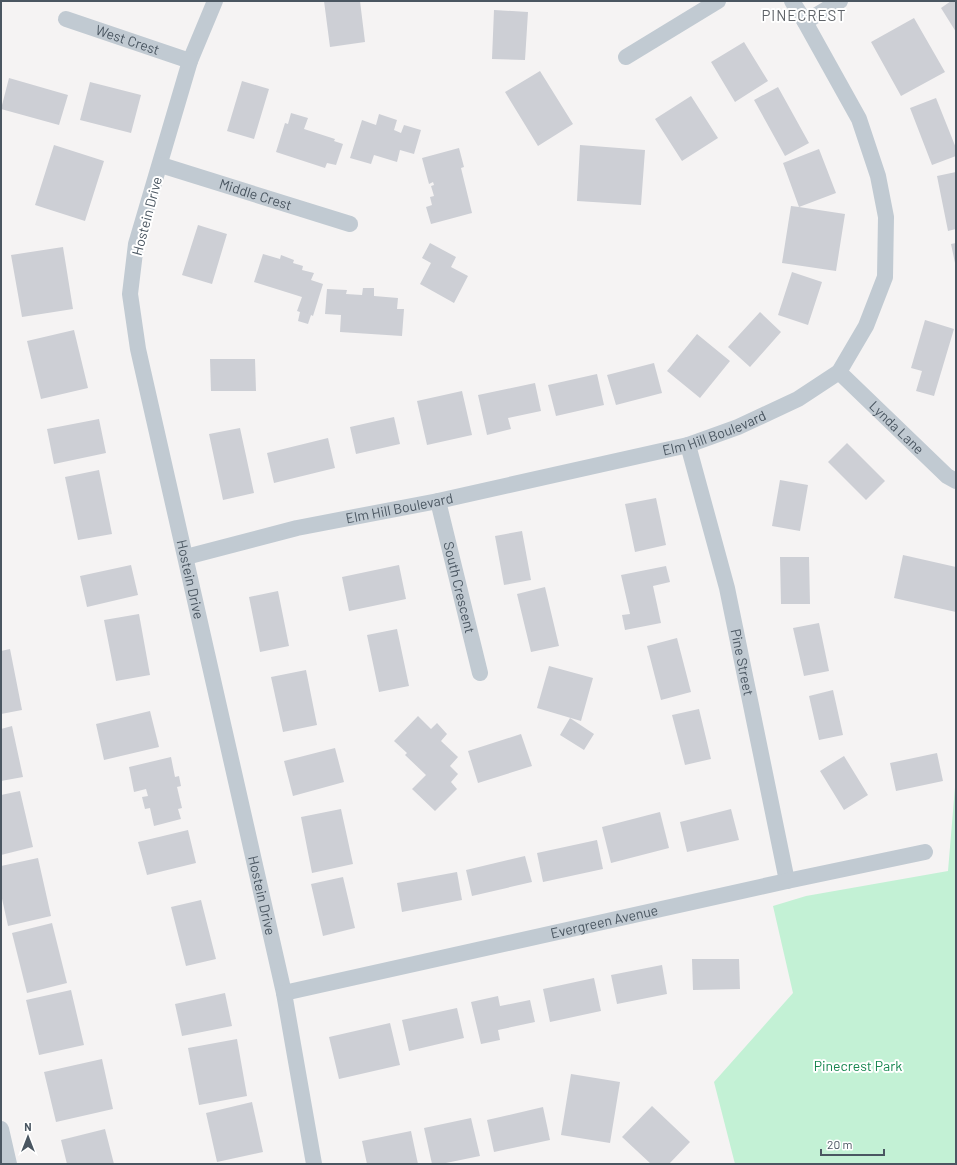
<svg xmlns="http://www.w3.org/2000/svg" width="957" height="1165" viewBox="0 0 957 1165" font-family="Barlow,sans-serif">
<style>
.green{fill:#c3f1d5}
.building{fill:#cdcfd5}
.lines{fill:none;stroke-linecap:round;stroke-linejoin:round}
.street{stroke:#c1cad2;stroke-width:16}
.labels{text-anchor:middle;stroke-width:4;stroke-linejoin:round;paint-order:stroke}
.street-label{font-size:14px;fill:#4a5661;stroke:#fff}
.park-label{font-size:14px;fill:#17864f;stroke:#fff}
.neighbourhood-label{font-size:15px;letter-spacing:1px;fill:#5f6368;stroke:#fff}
</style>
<rect width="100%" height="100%" fill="#f5f3f3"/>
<!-- green -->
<path class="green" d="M956,775V1164H735L714,1082L793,993L773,906L806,896L948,871Z"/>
<!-- building -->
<path class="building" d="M324,1H360L365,42L330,47Z
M951,1H956V32L941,8Z
M494,10L528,12L525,60L492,59Z
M914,18L945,72L901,96L871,42Z
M744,42L768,81L735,102L711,62Z
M540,71L573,124L538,146L505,92Z
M9,78L68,95L59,125L1,109Z
M242,81L269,89L254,139L227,131Z
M90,82L141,95L131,133L80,120Z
M778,87L809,143L785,156L754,100Z
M691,96L718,138L682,161L655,119Z
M936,98L956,148V156L932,165L910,108Z
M291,113L308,118L304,129L335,139L334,141L343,144L336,165L327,163L325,168L276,152L285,123L288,124Z
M379,114L397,120L394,130L401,133L404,125L421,130L414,154L400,150L397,162L374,155L371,164L350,158L362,120L376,125Z
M54,145L104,161L85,221L35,205Z
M580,145L645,150L641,205L577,201Z
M459,148L464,167L461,168L472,213L431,224L426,207L432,205L430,197L434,196L431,186L434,185L433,182L429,184L422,158Z
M819,149L836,193L799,207L845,214L836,271L782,263L791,206L799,207L783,163Z
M956,172V229L948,231L937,176Z
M198,225L227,234L212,284L182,275Z
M430,243L456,257L451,267L468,276L454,303L420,284L431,263L422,258Z
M956,243V262L955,263L951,244Z
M63,247L73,309L22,317L11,255Z
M263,254L280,259L281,255L294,260L293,263L303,266L302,270L314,273L311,280L323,284L313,316L311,315L308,324L298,321L300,312L297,311L302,297L254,282Z
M792,272L822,282L808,325L778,315Z
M363,288H374V296L398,298L397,309H404L402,336L340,332L341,315L325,314L327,289L347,290L346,294L362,295Z
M760,312L781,332L750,367L728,347Z
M925,320L954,329L934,396L916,391L922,371L911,368Z
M74,330L88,388L41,399L27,341Z
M697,334L730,361L700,398L667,371Z
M210,359H255L256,391H211Z
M654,363L662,393L616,405L607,375Z
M597,374L604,405L556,416L548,385Z
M535,383L541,411L508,418L511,429L487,435L478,395Z
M462,391L472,435L427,445L417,401Z
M394,417L400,444L356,454L350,427Z
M99,419L106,453L54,464L47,429Z
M240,428L254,493L223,500L209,434Z
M328,438L335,468L274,483L267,453Z
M847,443L885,481L866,500L828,462Z
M99,470L112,534L78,540L65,477Z
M780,480L808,485L800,531L772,526Z
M656,498L666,545L635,552L625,504Z
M522,531L531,580L504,585L495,536Z
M903,555L956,567V612L894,598Z
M780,557H809L810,604H781Z
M131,565L138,595L87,607L80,576Z
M399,565L406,599L349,611L342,577Z
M666,566L670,582L653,586L661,623L625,630L622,615L630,614L621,575Z
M545,587L559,646L531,652L517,594Z
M278,591L289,646L260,652L249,597Z
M139,614L150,675L116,681L104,620Z
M819,623L829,671L804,676L793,628Z
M397,629L409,686L379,692L367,635Z
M677,638L691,692L661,700L647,646Z
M10,649L22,710L1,714V651Z
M549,666L593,678L581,721L537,708Z
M306,670L317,725L283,732L271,677Z
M833,690L843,735L819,740L809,696Z
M699,709L711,759L685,765L672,715Z
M150,711L159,747L104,760L96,724Z
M418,716L431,729L437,723L447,734L441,741L458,757L450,766L458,774L451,782L457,789L435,811L412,789L426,775L405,755L407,753L394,741Z
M570,718L594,734L584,750L560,735Z
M12,726L23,777L1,781V729Z
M521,734L532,766L478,783L468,751Z
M335,748L344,782L293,796L284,761Z
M937,753L943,781L896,791L890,763Z
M844,756L868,795L844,810L820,771Z
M171,757L175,777L179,776L181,786L177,787L182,808L178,809L181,819L154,826L150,808L145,809L142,797L148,796L146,789L134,792L129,767Z
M20,791L33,847L1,855V795Z
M341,809L353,864L312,873L301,817Z
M731,809L739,840L687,852L680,822Z
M660,812L669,848L611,863L602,827Z
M188,830L196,863L147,875L138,842Z
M597,840L603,869L543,882L537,853Z
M525,856L532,882L472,896L466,870Z
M38,858L51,916L8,926L1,894V866Z
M457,872L462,900L402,912L397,883Z
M343,877L355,928L323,936L311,884Z
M201,900L216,959L186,966L171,907Z
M52,923L67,983L27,993L12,933Z
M692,959H739L740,989L693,990Z
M662,965L667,994L617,1004L611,975Z
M594,978L601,1011L550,1022L543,989Z
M71,990L84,1045L39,1055L26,1000Z
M225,993L232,1026L182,1036L175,1004Z
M498,996L500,1006L530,1000L535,1022L498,1030L500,1040L481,1044L471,1002Z
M457,1008L464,1038L409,1051L402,1020Z
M390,1023L400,1065L339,1079L329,1037Z
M237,1039L247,1096L199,1105L188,1048Z
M102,1059L113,1109L56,1122L44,1072Z
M571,1074L620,1082L610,1143L561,1135Z
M252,1102L263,1152L217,1162L206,1113Z
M652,1106L690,1142L669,1164H651L622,1137Z
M543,1107L550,1140L494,1152L487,1120Z
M471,1118L480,1156L441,1164H432L424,1128Z
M105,1129L114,1164H67L61,1140Z
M411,1131L418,1164H367L362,1141Z"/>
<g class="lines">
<!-- street -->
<g class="street">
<path id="s1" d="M215,1L190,61L136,244L130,294L138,349L284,993L314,1164"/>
<path id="s2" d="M66,19L190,61"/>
<path d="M805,22L840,1"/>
<path d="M626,57L718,1"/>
<path id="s3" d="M161,165L350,224"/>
<path id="s4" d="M839,372L947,476L956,481"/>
<path id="s5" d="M688,445L727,588L787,881"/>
<path id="s6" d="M438,501L480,673"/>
<path id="s7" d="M186,557L297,528L438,501L688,445L738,427L798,399L839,372L866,326L885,277L886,217L878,176L859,119L805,22L792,1"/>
<path id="s8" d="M284,993L787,881L925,852"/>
<path d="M1,1129L9,1164"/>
</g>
</g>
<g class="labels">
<!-- street labels -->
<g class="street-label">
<text dy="5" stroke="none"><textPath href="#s2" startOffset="65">West Crest</textPath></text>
<text dy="5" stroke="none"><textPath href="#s3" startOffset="99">Middle Crest</textPath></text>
<text transform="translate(147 216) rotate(-75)" y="5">Hostein Drive</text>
<text dy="5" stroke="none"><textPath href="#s4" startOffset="80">Lynda Lane</textPath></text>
<text dy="5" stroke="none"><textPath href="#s7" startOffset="543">Elm Hill Boulevard</textPath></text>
<text dy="5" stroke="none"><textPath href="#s7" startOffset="219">Elm Hill Boulevard</textPath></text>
<text dy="5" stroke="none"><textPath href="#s1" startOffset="598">Hostein Drive</textPath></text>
<text dy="5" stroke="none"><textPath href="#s6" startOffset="89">South Crescent</textPath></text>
<text dy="5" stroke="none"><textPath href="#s5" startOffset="224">Pine Street</textPath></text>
<text dy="5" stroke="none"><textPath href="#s1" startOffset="922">Hostein Drive</textPath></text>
<text dy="5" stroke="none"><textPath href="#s8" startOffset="328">Evergreen Avenue</textPath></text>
</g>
<!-- park labels -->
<g class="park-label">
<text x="858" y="1071">Pinecrest Park</text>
</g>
<!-- neighbourhood labels -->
<g class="neighbourhood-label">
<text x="804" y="21">PINECREST</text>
</g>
</g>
<!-- border -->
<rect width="957" height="1165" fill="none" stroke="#4a5661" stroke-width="4"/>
<!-- north arrow -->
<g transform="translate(28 1137)" stroke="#ffffff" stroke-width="3" paint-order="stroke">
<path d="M0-3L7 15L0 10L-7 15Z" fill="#4a5661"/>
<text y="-6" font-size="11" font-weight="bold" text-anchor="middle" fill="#4a5661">N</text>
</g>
<!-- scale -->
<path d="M821 1149v6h63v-6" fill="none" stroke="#4a5661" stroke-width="2"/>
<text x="827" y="1149" font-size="12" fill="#4a5661" stroke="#ffffff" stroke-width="3" paint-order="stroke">20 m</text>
</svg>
